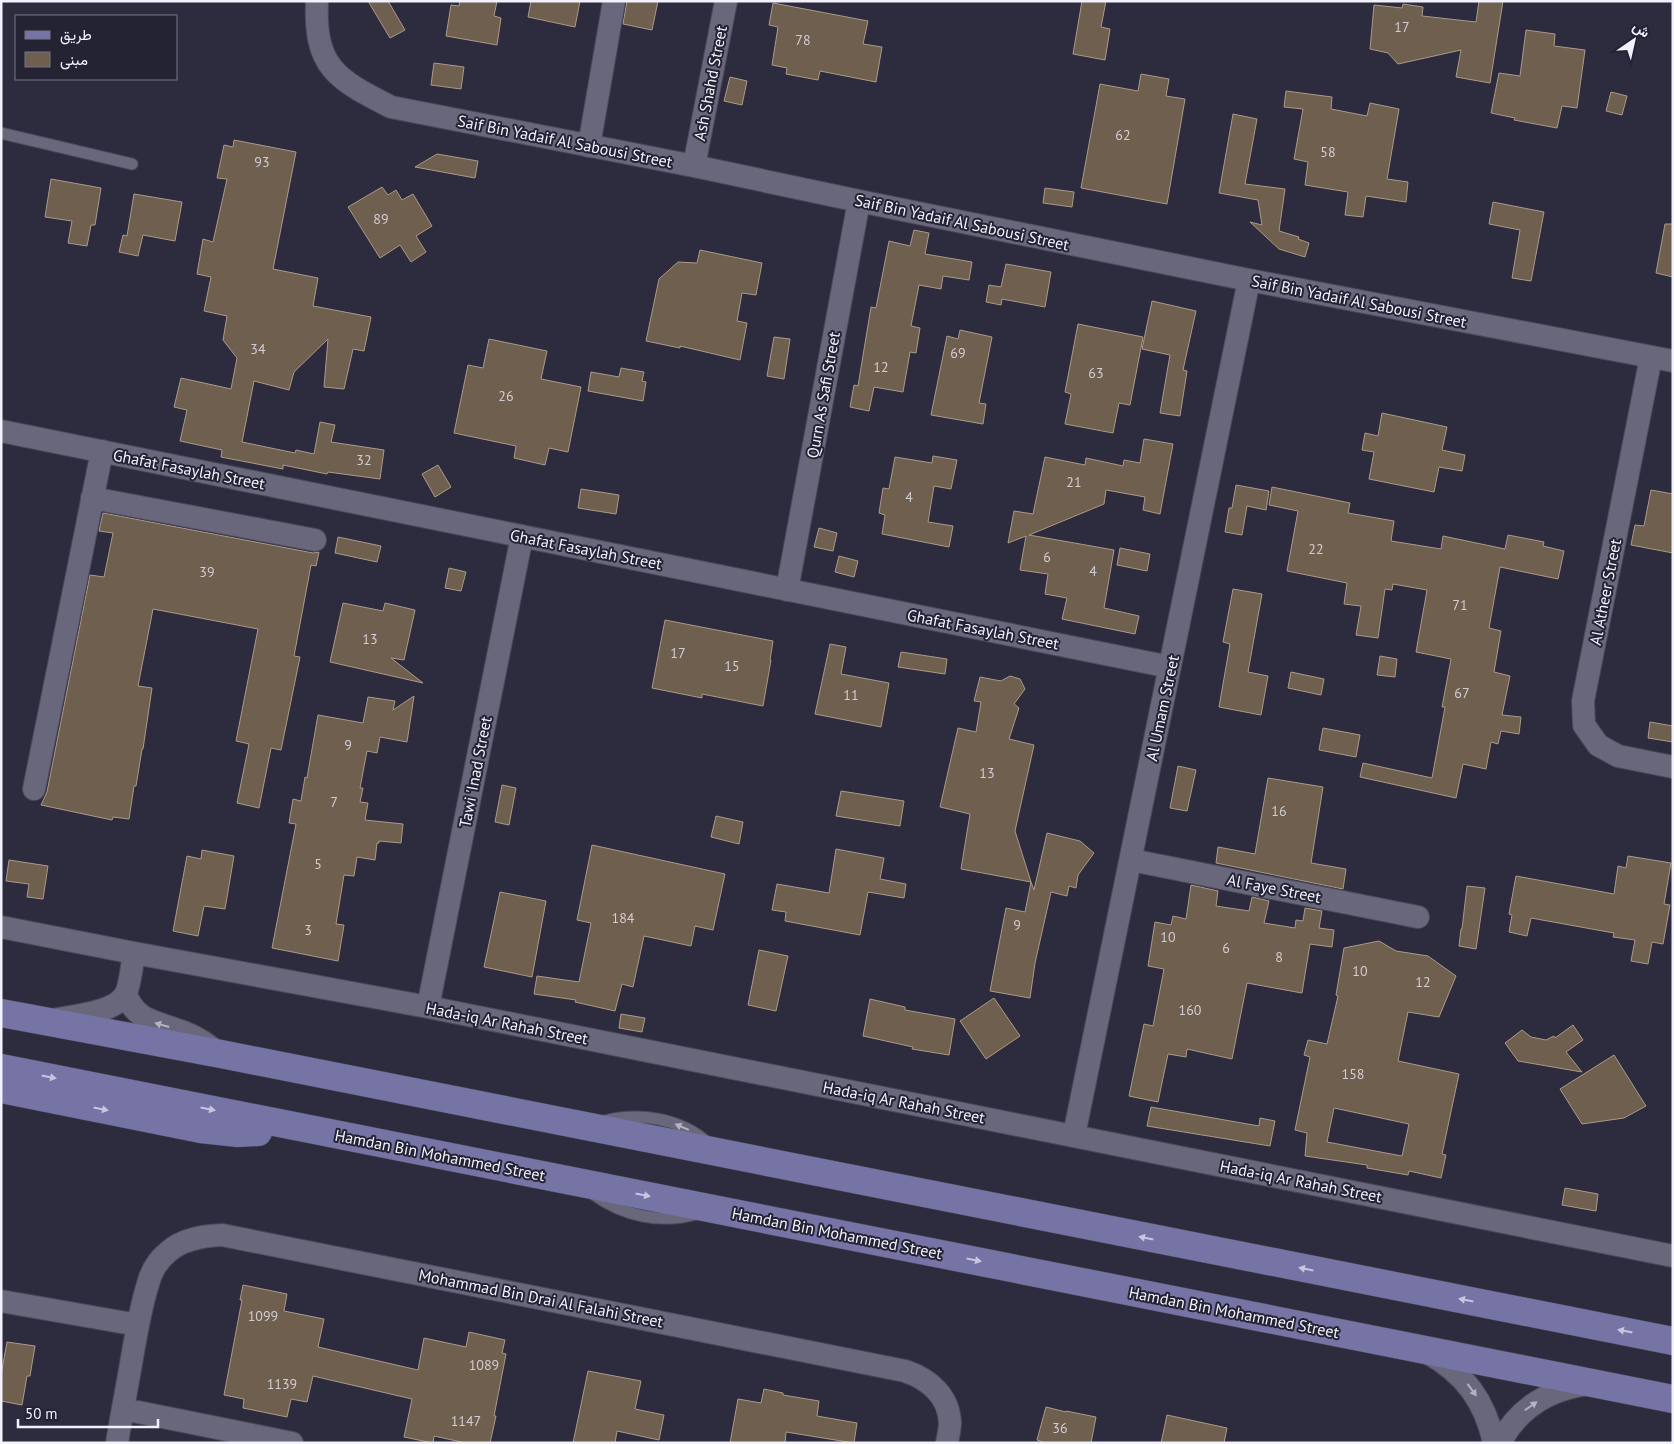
<svg xmlns="http://www.w3.org/2000/svg" width="1674" height="1444" viewBox="0 0 1674 1444" font-family="'PT Sans',Vazirmatn,sans-serif">
<style>
.building{fill:#6f5f4f;stroke:#ac9a88;fill-rule:evenodd}
.lines{fill:none;stroke-linecap:round;stroke-linejoin:round}
.service-casing{stroke:#4b4959;stroke-width:13}
.minor-casing{stroke:#4b4959;stroke-width:24}
.primary-casing{stroke:#4b4959;stroke-width:29}
.service{stroke:#68677c;stroke-width:11}
.minor{stroke:#68677c;stroke-width:22}
.primary{stroke:#7673a5;stroke-width:28}
.oneway{fill:#b4b3c4}
.oneway2{fill:#c7c6e0}
.labels{text-anchor:middle;stroke-width:4;stroke-linejoin:round;paint-order:stroke}
.number-label{font-size:14px;fill:#d1cdd3}
.street-label{font-size:16px;fill:#f2f2ff;stroke:#232334}
</style>
<rect width="100%" height="100%" fill="#2d2c3f"/>
<!-- building -->
<path class="building" d="M368,1H388L405,30L390,38Z
M460,1H497L494,16L501,18L497,45L446,36L451,5L459,6Z
M531,1H580L575,27L528,17Z
M627,1H658L652,30L623,24Z
M1082,1H1106L1101,27L1110,29L1105,60L1073,54Z
M1479,1H1503L1490,83L1456,77L1461,50L1398,64L1388,53L1370,49L1374,5L1402,8L1403,4L1423,7L1422,16L1476,22Z
M773,3L868,21L863,44L882,47L876,82L820,71L818,80L786,74L787,68L772,65L778,27L769,25Z
M1526,30L1555,34L1554,46L1585,50L1577,108L1562,106L1557,128L1514,120L1515,118L1491,113L1499,73L1520,76Z
M434,63L464,67L461,89L431,85Z
M1141,74L1169,79L1166,96L1185,99L1167,204L1081,188L1100,84L1138,91Z
M730,77L747,81L742,105L724,101Z
M1286,91L1332,97L1331,109L1367,116L1370,103L1399,109L1387,179L1408,182L1406,202L1366,196L1363,217L1345,215L1348,192L1305,185L1308,162L1294,159L1303,109L1284,107Z
M1611,92L1627,96L1622,115L1606,111Z
M1233,114L1257,119L1245,184L1285,189L1279,231L1299,237L1298,239L1309,243L1305,257L1279,249L1250,222L1262,225L1258,200L1219,193Z
M234,140L296,152L273,269L318,278L313,306L371,317L364,351L353,349L344,389L324,387L328,339L294,372L289,390L254,381L242,442L295,453L296,450L314,454L320,422L335,425L331,442L384,450L380,479L328,472L327,474L283,465V469L221,457L222,450L180,441L187,410L174,407L181,378L231,389L237,358L223,340L227,316L204,311L211,277L197,274L203,239L213,242L227,179L217,178L224,145L233,147Z
M437,154L478,161L475,178L415,167Z
M51,179L101,188L95,225H91L87,246L68,243L72,221L45,217Z
M382,187L388,195L396,190L402,200L413,194L432,226L416,236L426,252L411,262L400,245L380,258L348,207Z
M1045,188L1074,192L1072,207L1043,203Z
M134,194L182,202L175,241L143,235L138,256L119,252L123,235L127,236Z
M1493,202L1544,212L1531,281L1512,278L1520,230L1489,224Z
M1665,224H1673V277L1656,273Z
M914,230L929,233L925,254L972,262L969,280L943,276L941,289L919,285L911,326L920,328L916,353L910,352L903,392L874,387L869,411L850,407L854,385L858,386L871,307L876,308L889,241L910,246Z
M700,250L762,263L756,295L742,293L737,321L747,323L740,360L680,346V348L646,341L659,279L678,262L697,263Z
M1006,264L1051,272L1045,307L1002,299L1001,305L986,302L989,285L1001,287Z
M1152,301L1196,311L1183,370L1187,371L1180,416L1160,413L1170,355L1142,349Z
M1078,324L1143,337L1130,405L1119,403L1113,433L1065,424L1071,394L1065,392Z
M960,330L992,337L979,403L986,404L983,424L931,415L947,336L958,339Z
M774,337L790,339L784,379L767,376Z
M489,339L547,351L541,379L581,387L568,452L549,448L545,465L514,458L516,446L454,433L468,365L483,368Z
M621,368L644,372L642,381L646,382L643,401L588,391L591,372L619,377Z
M1382,413L1447,427L1442,450L1465,455L1462,471L1439,467L1434,492L1369,479L1374,452L1362,450L1365,433L1378,436Z
M1144,439L1173,444L1160,514L1143,510L1145,497L1106,490L1104,504L1029,535L1114,550L1104,608L1139,616L1135,634L1062,619L1067,598L1045,594L1048,574L1020,570L1026,536L1008,543L1014,511L1033,514L1045,457L1085,465L1086,458L1123,466L1124,460L1140,463Z
M933,456L957,460L951,489L934,486L928,522L953,526L949,547L882,534L885,515L879,513L883,488L889,489L895,457L932,463Z
M438,465L451,487L435,497L422,474Z
M1236,485L1269,491L1266,510L1247,506L1242,535L1225,532L1229,508H1232Z
M1272,487L1350,503L1348,513L1394,521L1391,541L1441,549L1443,536L1505,549L1508,535L1544,542L1543,546L1564,551L1558,579L1500,567L1489,628L1501,631L1494,672L1510,676L1502,715L1521,717L1519,734L1501,731L1498,744L1491,742L1486,769L1463,764L1456,798L1360,777L1363,763L1432,778L1445,707H1442L1451,659L1416,652L1427,590L1393,584L1392,590L1385,589L1378,638L1356,635L1361,606L1344,604L1347,583L1287,571L1298,511L1269,505Z
M581,489L619,495L616,514L578,508Z
M1651,490L1673,494V553L1631,545L1635,525L1644,526Z
M103,513L313,553L319,552L316,566L311,565L294,656L300,657L281,750L271,748L259,808L237,803L249,744L236,741L258,629L153,609L138,686L152,688L143,749H142L136,786H134L129,819L113,817L112,820L41,805L47,792L90,575L104,577L113,533L99,531Z
M819,528L837,533L833,551L814,547Z
M338,537L381,546L377,562L335,553Z
M1120,548L1150,554L1147,571L1117,565Z
M839,556L858,561L854,577L835,572Z
M449,568L466,572L461,591L445,588Z
M1233,589L1262,594L1248,672L1268,676L1261,715L1219,707L1230,644L1223,642Z
M343,603L383,611L385,603L415,610L404,660L391,658L423,683L330,662Z
M665,620L773,641L770,660H771L763,706L702,694V698L652,688Z
M830,644L846,647L841,674L889,683L881,727L815,714Z
M901,652L947,659L945,674L898,667Z
M1380,656L1397,659L1395,677L1377,675Z
M1291,672L1324,679L1321,695L1288,688Z
M1010,676L1020,679L1025,689L1014,704L1019,708L1009,739L1034,745L1015,831L1031,882L961,869L970,814L940,807L958,728L976,732L981,702L974,701L980,677L1001,681Z
M414,696L407,742L380,737L377,753L367,751L360,788H363L360,802L368,803L365,820L403,824L401,843L379,841V843H377L375,860L357,857L354,876L344,875L336,924L344,925L338,961L272,948L296,824L289,823L293,799L301,801L305,777L307,778L318,715L363,723L368,697L395,701L393,710Z
M1650,722L1673,726V742L1648,738Z
M1323,728L1360,735L1356,757L1319,750Z
M1178,766L1196,770L1187,811L1170,808Z
M1268,778L1323,787L1311,863L1346,869L1343,889L1216,863L1218,847L1255,854Z
M502,785L516,788L509,825L495,822Z
M841,791L904,801L900,826L836,816Z
M716,816L743,822L739,844L711,837Z
M1047,833L1080,841L1094,853L1078,875L1076,888L1069,886L1067,896L1051,892L1035,963L1030,998L990,991L1006,908L1025,912L1031,882L1034,890Z
M592,845L725,874L713,930L695,926L691,946L644,936L633,987L622,984L615,1011L575,1002L576,1000L534,994L537,976L579,982L591,923L577,920Z
M836,849L884,858L880,879L906,884L904,898L868,892L860,935L785,921L786,912L772,910L777,884L829,893Z
M202,850L234,856L225,909L204,906L198,936L173,931L187,856L201,859Z
M1628,856L1671,863L1664,904L1670,905L1663,944L1652,942L1648,964L1631,961L1635,940L1613,937L1614,933L1531,918L1527,936L1509,932L1512,915L1509,914L1516,876L1614,894L1618,866L1626,868Z
M9,860L48,866L43,899L27,897L29,884L6,881Z
M1191,885L1218,891L1216,906L1249,911L1252,897L1269,901L1264,923L1295,928L1296,920L1303,921L1305,908L1322,911L1319,928L1334,930L1332,947L1310,944L1302,993L1247,983L1232,1059L1187,1049L1186,1057L1168,1054L1158,1102L1129,1096L1144,1024L1153,1026L1164,969L1148,966L1155,922L1171,925L1173,916L1186,919Z
M1467,886L1485,888L1476,949L1459,946L1461,929H1462Z
M500,892L546,901L532,977L484,967Z
M1379,941L1396,951L1428,956L1456,976L1439,1017L1408,1012L1398,1061L1459,1074L1442,1154L1446,1155L1441,1178L1409,1171L1408,1175L1367,1168V1165L1305,1156L1307,1133L1295,1130L1310,1057L1304,1055L1308,1040L1327,1044L1338,996L1336,995L1344,948ZM1334,1108L1409,1124L1402,1156L1327,1142Z
M759,950L788,956L776,1011L748,1005Z
M994,998L1020,1036L986,1059L960,1021Z
M870,999L905,1007V1010L955,1019L949,1055L912,1049L913,1047L863,1036Z
M621,1014L645,1018L642,1032L619,1028Z
M1573,1025L1583,1040L1566,1052L1582,1072L1518,1061L1505,1043L1522,1030L1531,1037L1546,1040L1554,1036L1555,1038Z
M1614,1055L1646,1106L1624,1118L1582,1124L1560,1089Z
M1151,1107L1259,1126L1260,1118L1275,1121L1270,1146L1147,1126Z
M1565,1188L1598,1194L1596,1211L1562,1205Z
M243,1285L287,1294L284,1311L324,1319L318,1347L418,1370L424,1338L466,1347L469,1332L505,1340L502,1353L506,1354L494,1416H496L490,1443H466L434,1436L433,1443L404,1437L412,1399L313,1376L307,1402L291,1399L287,1417L243,1408L244,1399L224,1395L242,1300H240Z
M7,1342L35,1346L30,1376H27L22,1405L1,1401V1375Z
M588,1371L641,1381L635,1409L664,1415L659,1440L617,1431L615,1443H573Z
M764,1389L783,1393V1395L819,1401L817,1416L857,1423L854,1443L786,1432L785,1443H730L738,1399L761,1403Z
M1046,1407L1066,1412V1411L1096,1417L1091,1443H1046L1037,1440Z
M1167,1415L1227,1428L1224,1443H1161Z"/>
<g class="lines">
<defs>
<path id="service" d="M1,133L132,164
M604,1121C639,1112 679,1118 707,1142
M593,1194C623,1216 661,1224 696,1214"/>
<path id="minor" d="M317,1C314,67 336,79 391,107L694,166L859,201L1249,280L1673,361
M589,146L614,1
M694,166L726,1
M1651,357L1583,701L1584,725L1598,745L1618,756L1673,767
M1,431L1170,667
M92,498L315,540
M787,590L859,201
M34,789L102,451
M1131,860L1418,917
M1,927L134,953L428,1007L1673,1256
M126,995C137,1020 151,1020 175,1029C189,1033 202,1040 213,1049
M428,1007L522,536
M53,1020C72,1016 114,1013 125,995C130,987 132,964 134,953
M1074,1135L1249,280
M1,1301L138,1325
M1428,1353C1465,1374 1485,1401 1494,1443
M123,1409L292,1443
M117,1443C122,1412 128,1382 133,1352C137,1329 141,1306 148,1284C151,1272 158,1260 168,1252C182,1239 203,1236 222,1235L905,1371C929,1379 949,1396 950,1423C950,1429 948,1436 947,1443
M1500,1443C1518,1408 1550,1389 1588,1384"/>
<path id="primary" d="M1,1013L221,1054L1673,1341
M1,1068L1673,1399
M1,1089L201,1129L238,1133L258,1132"/>
</defs>
<!-- service casing -->
<use href="#service" class="service-casing"/>
<!-- minor casing -->
<use href="#minor" class="minor-casing"/>
<!-- primary casing -->
<use href="#primary" class="primary-casing"/>
<!-- service -->
<use href="#service" class="service"/>
<!-- minor -->
<use href="#minor" class="minor"/>
<!-- primary -->
<use href="#primary" class="primary"/>
</g>
<!-- one-way arrows -->
<defs><path id="oneway-solid" d="M-6-.8H1V-3.2L6.5 0L1 3.2V.8H-6Z" transform="scale(1.25)"/></defs>
<g class="oneway">
<use href="#oneway-solid" transform="translate(162 1025) rotate(-164)"/>
<use href="#oneway-solid" transform="translate(682 1127) rotate(-157)"/>
<use href="#oneway-solid" transform="translate(1472 1390) rotate(54)"/>
<use href="#oneway-solid" transform="translate(1531 1406) rotate(-35)"/>
</g>
<g class="oneway2">
<use href="#oneway-solid" transform="translate(49 1077) rotate(11)"/>
<use href="#oneway-solid" transform="translate(101 1109) rotate(11)"/>
<use href="#oneway-solid" transform="translate(208 1109) rotate(11)"/>
<use href="#oneway-solid" transform="translate(643 1195) rotate(11)"/>
<use href="#oneway-solid" transform="translate(1146 1238) rotate(-169)"/>
<use href="#oneway-solid" transform="translate(974 1260) rotate(11)"/>
<use href="#oneway-solid" transform="translate(1306 1269) rotate(-169)"/>
<use href="#oneway-solid" transform="translate(1466 1300) rotate(-169)"/>
<use href="#oneway-solid" transform="translate(1625 1331) rotate(-169)"/>
</g>
<g class="labels">
<!-- number labels -->
<g class="number-label">
<text x="1402" y="32">17</text>
<text x="803" y="45">78</text>
<text x="1123" y="140">62</text>
<text x="1328" y="157">58</text>
<text x="262" y="167">93</text>
<text x="381" y="224">89</text>
<text x="258" y="354">34</text>
<text x="958" y="358">69</text>
<text x="881" y="372">12</text>
<text x="1096" y="378">63</text>
<text x="506" y="401">26</text>
<text x="364" y="465">32</text>
<text x="1074" y="487">21</text>
<text x="909" y="502">4</text>
<text x="1316" y="554">22</text>
<text x="1047" y="562">6</text>
<text x="1093" y="576">4</text>
<text x="207" y="577">39</text>
<text x="1460" y="610">71</text>
<text x="370" y="644">13</text>
<text x="678" y="658">17</text>
<text x="732" y="671">15</text>
<text x="1462" y="698">67</text>
<text x="851" y="700">11</text>
<text x="348" y="750">9</text>
<text x="987" y="778">13</text>
<text x="334" y="807">7</text>
<text x="1279" y="816">16</text>
<text x="318" y="869">5</text>
<text x="623" y="923">184</text>
<text x="1017" y="930">9</text>
<text x="308" y="935">3</text>
<text x="1168" y="942">10</text>
<text x="1226" y="953">6</text>
<text x="1279" y="962">8</text>
<text x="1360" y="976">10</text>
<text x="1423" y="987">12</text>
<text x="1190" y="1015">160</text>
<text x="1353" y="1079">158</text>
<text x="263" y="1321">1099</text>
<text x="484" y="1370">1089</text>
<text x="282" y="1389">1139</text>
<text x="466" y="1426">1147</text>
<text x="1060" y="1433">36</text>
</g>
<!-- street labels -->
<g class="street-label">
<text transform="translate(710 83) rotate(-79)" y="6">Ash Shahd Street</text>
<text transform="translate(565 141) rotate(11)" y="6">Saif Bin Yadaif Al Sabousi Street</text>
<text transform="translate(962 222) rotate(12)" y="6">Saif Bin Yadaif Al Sabousi Street</text>
<text transform="translate(1359 301) rotate(11)" y="6">Saif Bin Yadaif Al Sabousi Street</text>
<text transform="translate(823 395) rotate(-80)" y="6">Qurn As Safi Street</text>
<text transform="translate(189 469) rotate(11)" y="6">Ghafat Fasaylah Street</text>
<text transform="translate(586 549) rotate(11)" y="6">Ghafat Fasaylah Street</text>
<text transform="translate(1605 592) rotate(-79)" y="6">Al Atheer Street</text>
<text transform="translate(983 629) rotate(11)" y="6">Ghafat Fasaylah Street</text>
<text transform="translate(1162 708) rotate(-78)" y="6">Al Umam Street</text>
<text transform="translate(475 772) rotate(-79)" y="6">Tawi 'Inad Street</text>
<text transform="translate(1274 888) rotate(11)" y="6">Al Faye Street</text>
<text transform="translate(507 1023) rotate(11)" y="6">Hada-iq Ar Rahah Street</text>
<text transform="translate(904 1102) rotate(11)" y="6">Hada-iq Ar Rahah Street</text>
<text transform="translate(440 1155) rotate(11)" y="6">Hamdan Bin Mohammed Street</text>
<text transform="translate(1301 1181) rotate(11)" y="6">Hada-iq Ar Rahah Street</text>
<text transform="translate(837 1233) rotate(11)" y="6">Hamdan Bin Mohammed Street</text>
<text transform="translate(541 1298) rotate(11)" y="6">Mohammad Bin Drai Al Falahi Street</text>
<text transform="translate(1234 1312) rotate(11)" y="6">Hamdan Bin Mohammed Street</text>
</g>
</g>
<!-- border -->
<rect width="1674" height="1444" fill="none" stroke="#f2f2ff" stroke-width="5"/>
<!-- legend -->
<rect x="15" y="15" width="162" height="65" fill="#232334" stroke="#767685"/>
<rect x="25" y="31" width="25" height="8" fill="#7673a5" stroke="#767685"/>
<text x="60" y="40" font-size="15" fill="#f2f2ff">طريق</text>
<rect x="25" y="52" width="25" height="15" fill="#6f5f4f" stroke="#767685"/>
<text x="60" y="65" font-size="15" fill="#f2f2ff">مبنى</text>
<!-- north arrow -->
<g transform="translate(1634 40) rotate(34)" stroke="#232334" stroke-width="4" paint-order="stroke">
<path d="M0-4L9 19L0 12L-9 19Z" fill="#f2f2ff"/>
<text y="-8" font-size="14" font-weight="bold" text-anchor="middle" fill="#f2f2ff">ش</text>
</g>
<!-- scale -->
<path d="M18 1419v8h140v-8" fill="none" stroke="#f2f2ff" stroke-width="2.5"/>
<text x="25" y="1419" font-size="15" fill="#f2f2ff" stroke="#232334" stroke-width="4" paint-order="stroke">50 m</text>
</svg>
